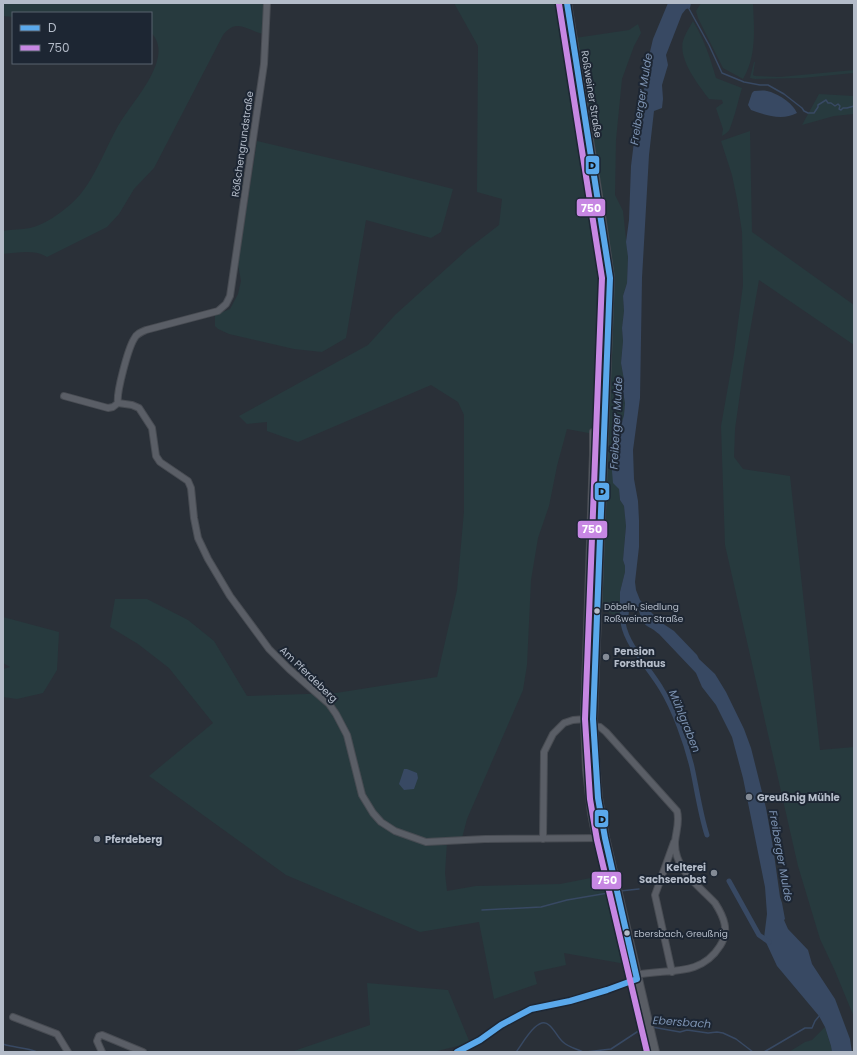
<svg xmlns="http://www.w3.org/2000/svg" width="857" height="1055" viewBox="0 0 857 1055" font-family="Poppins,sans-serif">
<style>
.green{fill:#273a3e}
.water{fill:#384963}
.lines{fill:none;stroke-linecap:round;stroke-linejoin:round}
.stream{stroke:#384963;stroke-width:1.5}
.canal{stroke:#384963;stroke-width:5}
.street-casing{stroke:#484c53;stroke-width:8}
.secondary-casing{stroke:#484c53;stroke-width:10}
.street{stroke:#5a5e66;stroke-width:6}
.secondary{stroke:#595d64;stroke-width:8}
.bus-1-casing{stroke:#1d2633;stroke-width:9}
.bus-2-casing{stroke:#1d2633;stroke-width:9}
.bus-1{stroke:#5aa8eb;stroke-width:6}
.bus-2{stroke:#c787e3;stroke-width:6}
.bus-dot{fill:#b4bcc9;stroke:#1d2633;stroke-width:1.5}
.poi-dot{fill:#848b96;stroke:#1d2633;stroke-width:1.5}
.labels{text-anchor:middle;stroke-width:4;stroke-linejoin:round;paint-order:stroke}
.bus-label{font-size:9px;fill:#b4bcc9;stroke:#1d2633;text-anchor:start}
.street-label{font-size:10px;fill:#b4bcc9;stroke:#1d2633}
.poi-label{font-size:10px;font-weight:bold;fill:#b4bcc9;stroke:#1d2633;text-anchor:start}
.water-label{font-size:11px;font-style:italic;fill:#7c92b1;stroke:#1d2633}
.line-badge{stroke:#1d2633;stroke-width:1.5}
.badge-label{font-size:11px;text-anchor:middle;font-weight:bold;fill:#fff}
.pale-badge-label{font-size:11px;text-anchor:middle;font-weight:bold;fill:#111}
</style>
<rect width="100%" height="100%" fill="#2a3038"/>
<!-- green -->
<path class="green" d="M3,3H265L264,34C247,31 237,17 223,35L154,168L134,189L119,214L107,227L47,257C34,249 18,253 3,254V231C12,229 21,230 30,228C44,225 61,213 72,203C92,186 105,149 118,126C131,104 150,85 157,61C160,51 159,40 151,33V13H65L57,12L54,13H13V17L3,16Z
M454,3H562L603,259L604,279L599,435L567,429L557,466L549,506L538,538L531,580L527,665L523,690L467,819L462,838L447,842L445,873L447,891L476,886L560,884L611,874L615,894L611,896L614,906H618L631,961L620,963L564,953L566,965L534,972L537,984L494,999L479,922L420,932L286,875L149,776L213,723L169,668L138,644L110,627L115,599H147L188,620L214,641L247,696L336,693L437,677L457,590L464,511V415L458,402L431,385L298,442L267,431V422L247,424L239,416L368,345L395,315L468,249L499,225L502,199L477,192L478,46Z
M701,3H753C754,28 757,56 743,79L723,68L698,18L696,11Z
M693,21C704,39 710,57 716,78L742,88C738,101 735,116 730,128C729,132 725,134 722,136L723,129L716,108L723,103L722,100L709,99C698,84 676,57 684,38C686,32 690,27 693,21Z
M638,24L641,33L634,46L622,79L616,140L615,195L623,211L628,257L627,283L623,296L624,311L622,328L623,341L621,363L624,380L623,392L625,403L624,415L611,459L619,489L620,500L624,506L626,526L623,560L625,566V572L620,592V618L600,608L612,278L575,38L629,30Z
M754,62H755L753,75L755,76L780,77L854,70V73L802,78L755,79L750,78Z
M819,94L854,96V114L834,116L802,125Z
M750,131L752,232L854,305V345L759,280L744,365L735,429L734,457L743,469L790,476L820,750L854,747V1017L835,971L820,939L798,866L725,545L721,426L734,353L743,285L742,232L737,199L732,175L721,141Z
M257,141L355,164L453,189L441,232L431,238L366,220L346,338L322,352L294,349L229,334L218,329L215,326V315L230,309L238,294L241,281L238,264Z
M3,617L59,632L57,670L43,693L17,699L3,697V669L10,667L3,663Z
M367,983L448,990L470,1043L433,1052H291L370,1025Z
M825,1027L831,1046L832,1052H789L805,1042L812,1040Z"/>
<!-- water -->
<path class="water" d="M668,3H691L690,8L686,9L682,14L666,55L668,65L662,85L663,99L662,108L654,111L649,155L642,278L640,398L633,450L634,479L638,501L639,520V547L635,582L636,590L640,600L650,611L662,623L674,631L697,655L699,659L715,674L726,692L744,729L751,748L766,808L773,847L780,897L782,903L785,919L784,920L788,929L808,950L812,964L835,999L850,1039L852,1052H832L831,1046L825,1027L819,1016L777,966L764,938L767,914L765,887L743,778L732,737L716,705L702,687L696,673L659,634C646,623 644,629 639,611L637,609L629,611L628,619L620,618V592L625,572V566L623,560L626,526L624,506L620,500L619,489L613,483L611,459L624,415L625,403L623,392L624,380L621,363L623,341L622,328L624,311L623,296L627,283L628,257L626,242L629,220L631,166L637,117L646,82L649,56L653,39Z
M754,91C758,91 762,90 767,91C777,93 793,103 797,113C782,121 765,115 751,110L748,105L752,93Z
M404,769H407L417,773L418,778L414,789L404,790L399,784Z"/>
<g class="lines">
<!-- stream -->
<path class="stream" d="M688,7L709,45L722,73L744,82L760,85H768L784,94L802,108L804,111L808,113H814L818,107V105L826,100L828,103H831L835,106L838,104L840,106L839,109L841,110L843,108H847L854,106
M854,101V103
M620,891L639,889
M482,910L541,907L567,900L614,892
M652,1027L680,1032L687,1030L708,1033L717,1032L723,1033L736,1039L753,1052
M3,1044C14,1048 26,1047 37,1052
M516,1052C522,1045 538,1014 549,1025C555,1030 558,1038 563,1042C568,1047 577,1049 583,1052
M586,1052L611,1049L640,1030L646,1028
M764,1052L805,1028H812L815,1021L820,1015"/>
<!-- canal -->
<path class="canal" d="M623,613C619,638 649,667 661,688C674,709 686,742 692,767C697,790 700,813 707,835
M729,881L759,935L769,942"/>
<defs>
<path id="street" d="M64,396L108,408L113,407L118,403L132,405L139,408L152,428L156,456L160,462L188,481L191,488L194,518L198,538L208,559L230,596L269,649L289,669L329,704L336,714L347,735L362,795L373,813L381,822L395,831L426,842L485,839L605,838
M118,403C116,393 128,349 134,339C136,334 141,332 146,330L218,311L226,304L230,296L264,64L267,3
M593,453V432
M593,726L600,727L606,732L677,811C680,822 676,831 675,842C674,869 698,885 715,903C724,917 730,931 720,946C700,978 667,968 636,975
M543,839L544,752L553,734L564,723L573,720L586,719
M596,839L591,813L586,770L584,719L593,454L600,442L603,440
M672,972L655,895L674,842
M13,1017L57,1034L68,1052
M102,1052L97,1041L99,1036L102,1035L143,1052
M457,1052L480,1040L501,1025L531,1009L570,1001L607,990L637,979"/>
<path id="secondary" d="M567,3L599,202L610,278L593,719L595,761L598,798L605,838L655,1052"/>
</defs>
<!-- street casing -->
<use href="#street" class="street-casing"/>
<!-- secondary casing -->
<use href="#secondary" class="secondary-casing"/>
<!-- street -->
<use href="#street" class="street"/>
<!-- secondary -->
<use href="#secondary" class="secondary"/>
<defs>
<path id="bus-1" d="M567,3L610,278L593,719L598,798L605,838L637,979
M457,1052L480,1040L501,1025L531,1009L570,1001L607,990L637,979"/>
<path id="bus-2" d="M559,4L602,278L585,719L590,799L597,840L647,1052"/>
</defs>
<!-- bus-1 casing -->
<use href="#bus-1" class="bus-1-casing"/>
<!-- bus-2 casing -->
<use href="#bus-2" class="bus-2-casing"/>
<!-- bus-1 -->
<use href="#bus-1" class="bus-1"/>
<!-- bus-2 -->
<use href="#bus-2" class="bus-2"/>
</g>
<!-- markers -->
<g class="bus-dot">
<circle cx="597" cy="611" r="3.5"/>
<circle cx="627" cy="933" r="3.5"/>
</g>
<g class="poi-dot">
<circle cx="606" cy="657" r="4"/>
<circle cx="749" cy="797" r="4"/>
<circle cx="97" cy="839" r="4"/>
<circle cx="714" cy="873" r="4"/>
</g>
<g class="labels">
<!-- bus labels -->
<g class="bus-label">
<text x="604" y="610">Döbeln, Siedlung<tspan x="604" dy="12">Roßweiner Straße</tspan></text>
<text x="634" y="937">Ebersbach, Greußnig</text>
</g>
<!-- street labels -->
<g class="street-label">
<text transform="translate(592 94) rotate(81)" y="4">Roßweiner Straße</text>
<text transform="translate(242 144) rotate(-82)" y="4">Rößchengrundstraße</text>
<text transform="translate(309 674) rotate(44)" y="4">Am Pferdeberg</text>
</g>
<!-- poi labels -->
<g class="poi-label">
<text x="614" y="655">Pension<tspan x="614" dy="12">Forsthaus</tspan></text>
<text x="757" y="801">Greußnig Mühle</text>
<text x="105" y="843">Pferdeberg</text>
<text x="706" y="871" text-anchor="end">Kelterei<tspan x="706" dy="12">Sachsenobst</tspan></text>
</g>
<!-- water labels -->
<g class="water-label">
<text transform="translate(641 99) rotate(-81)" y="4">Freiberger Mulde</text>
<text transform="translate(616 423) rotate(-87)" y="4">Freiberger Mulde</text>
<text transform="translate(685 721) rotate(68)" y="4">Mühlgraben</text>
<text transform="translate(781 856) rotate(80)" y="4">Freiberger Mulde</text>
<text transform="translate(682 1022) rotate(4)" y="4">Ebersbach</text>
</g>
</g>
<g class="line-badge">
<rect x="585" y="155" width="15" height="20" rx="4" fill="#5aa8eb"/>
<rect x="576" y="198" width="30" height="19" rx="4" fill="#c787e3"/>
<rect x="594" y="482" width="16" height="19" rx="4" fill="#5aa8eb"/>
<rect x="577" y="520" width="31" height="19" rx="4" fill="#c787e3"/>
<rect x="594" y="809" width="15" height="19" rx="4" fill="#5aa8eb"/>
<rect x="591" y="871" width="31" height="19" rx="4" fill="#c787e3"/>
</g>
<g class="badge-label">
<text x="591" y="212">750</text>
<text x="592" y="533">750</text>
<text x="607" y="884">750</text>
</g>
<g class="pale-badge-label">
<text x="592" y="169">D</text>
<text x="602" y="495">D</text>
<text x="602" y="823">D</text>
</g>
<!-- border -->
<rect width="857" height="1055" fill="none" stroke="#b4bcc9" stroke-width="8"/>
<!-- legend -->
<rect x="12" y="12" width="140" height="52" fill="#1d2633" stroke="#59626f"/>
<rect x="20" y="25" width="20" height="6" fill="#5aa8eb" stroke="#59626f"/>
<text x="48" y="32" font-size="12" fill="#b4bcc9">D</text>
<rect x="20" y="45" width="20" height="6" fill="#c787e3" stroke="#59626f"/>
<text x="48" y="52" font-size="12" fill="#b4bcc9">750</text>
</svg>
